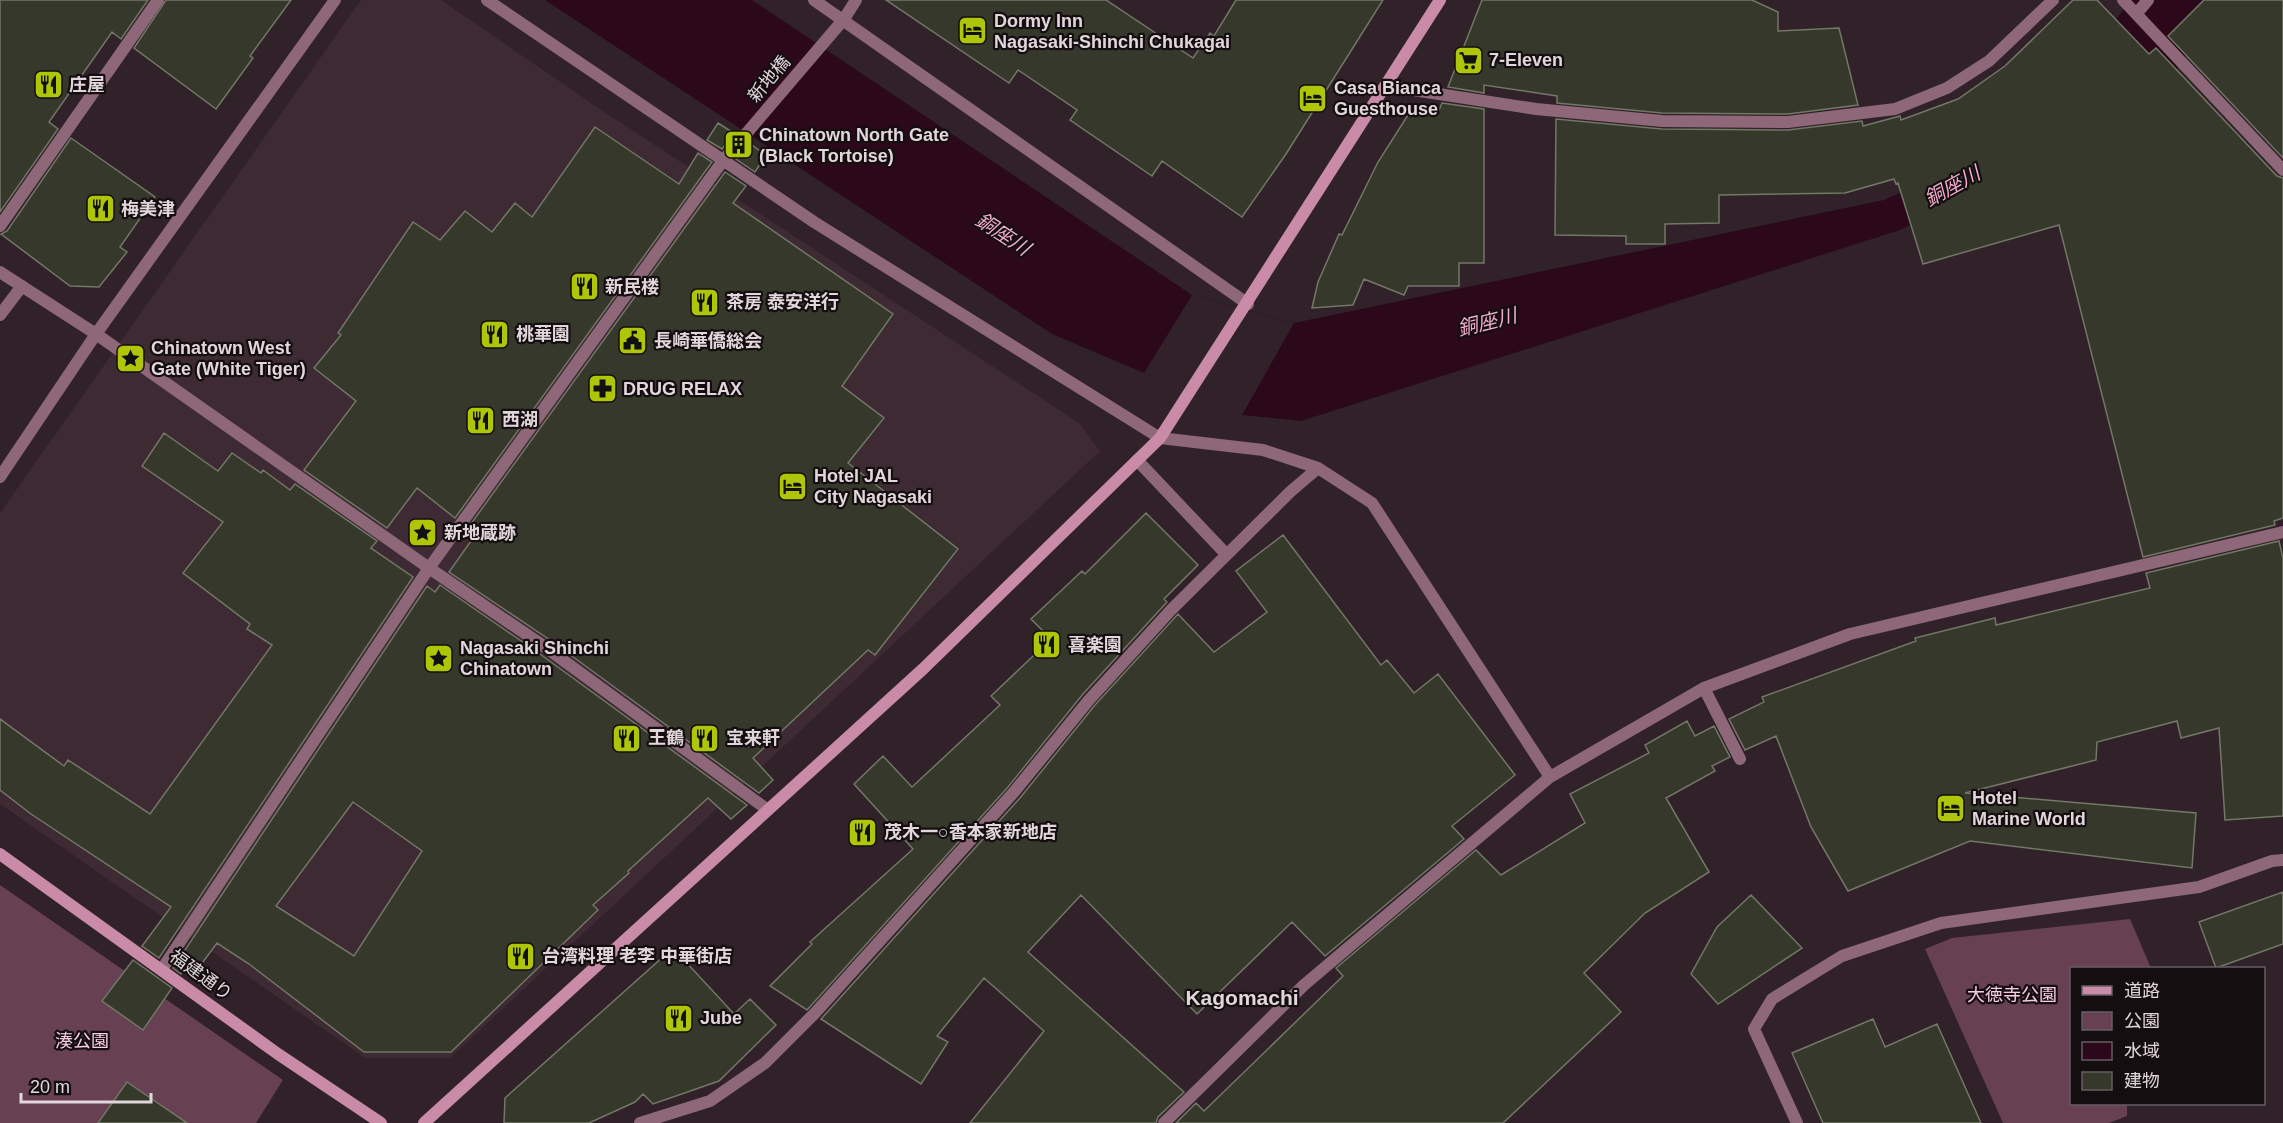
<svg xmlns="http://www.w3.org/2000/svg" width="2283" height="1123" viewBox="0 0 2283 1123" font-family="Arial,'Noto Sans JP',sans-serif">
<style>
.built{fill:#3d2a32}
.green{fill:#674052}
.water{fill:#2b091b}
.pier{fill:#302228}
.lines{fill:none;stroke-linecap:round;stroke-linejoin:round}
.river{stroke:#2b091b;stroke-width:78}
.building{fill:#35382a;stroke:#737767;stroke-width:1.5;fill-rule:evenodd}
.lane{stroke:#8e6778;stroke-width:12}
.street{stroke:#8e6778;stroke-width:12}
.secondary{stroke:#c98ba7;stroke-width:12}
.labels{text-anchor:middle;stroke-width:4.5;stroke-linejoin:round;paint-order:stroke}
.poi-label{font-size:18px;font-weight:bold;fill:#e1d7db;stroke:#140e11;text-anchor:start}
.street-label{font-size:18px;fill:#e1d7db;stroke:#140e11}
.park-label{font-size:18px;fill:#f9cde0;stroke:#140e11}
.water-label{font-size:20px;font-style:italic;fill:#f3accc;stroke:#140e11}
.quarter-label{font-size:21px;font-weight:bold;fill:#e1d7db;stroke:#140e11}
</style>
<rect width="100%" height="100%" fill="#302228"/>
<!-- built -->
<path class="built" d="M361,0H441L600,109L1079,423L1100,451L450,1058H365L0,804V513Z"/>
<!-- green -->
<path class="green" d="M0,885L283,1080L256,1123H0Z
M2130,919L2151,968H2072V1104H2127V1116L2109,1123H2003L1925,949L1952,938Z"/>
<!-- water -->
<path class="water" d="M545,0H752L1192,295L1294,323L1884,200L1993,151L2033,161L1900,230L1301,421L1242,415L1241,391L1144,373L1052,334Z"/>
<!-- pier -->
<path class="pier" d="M1192,295L1294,323L1242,415L1239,414V393L1156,378L1144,373Z"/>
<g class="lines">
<!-- river -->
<path class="river" d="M2062,119L2123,74L2180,0"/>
</g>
<!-- building -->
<path class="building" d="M0,0H148L121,39L112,32L49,122L58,129L0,212Z
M166,0H291L250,56L253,58L216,109L134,48Z
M886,0H1106L1193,58L1210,33L1214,36L1236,0H1383L1286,154L1242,217L1162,161L1152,176L1070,120L1077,110L1018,70L1009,83Z
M1482,0H1752L1778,12V31L1839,28L1858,105L1788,114L1662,113L1557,103V96L1484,85V93L1448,87Z
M2073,0H2097L2149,54L2156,48L2277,176L2283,178V518L2274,521L2275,525L2143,557L2059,225L1923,264L1898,183L1896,184L1894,179L1845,193L1719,195V223L1665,224V244H1626V236L1555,235L1556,119L1662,129L1788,130L1862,121L1863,126L1900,116L1901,120L1958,99L2005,66Z
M2204,0H2283V158L2168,36Z
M1442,103L1484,109V263H1459V286H1408L1404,295L1364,279L1353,305L1312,308L1318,282L1339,234L1342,235L1378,162L1408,115H1437Z
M718,123L735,134L722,149L707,140Z
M595,127L679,184L698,153L712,162L455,518L417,488L387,528L304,470L356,401L314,368L341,335L338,333L413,222L440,240L465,211L492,232L515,203L532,217Z
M71,138L155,197L120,247L127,252L99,287L70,286L1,234L7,231Z
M749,143L766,155L755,172L736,159Z
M725,172L746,186L733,203L893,314L842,386L884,418L848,463L958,549L875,655L868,650L753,758L773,780L759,793L550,640L449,572L476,534L468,528Z
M164,433L218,471L232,453L261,473L263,470L290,490L295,484L377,541L371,548L413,577L159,958L142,946L171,907L31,814L0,790V719L64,766L68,760L150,814L272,645L247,629L250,624L183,573L223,522L142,466Z
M1146,513L1198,565L1164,599L1167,602L1083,694L1008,787L807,1010L770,986L812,944L810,942L913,849L854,784L883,756L912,787L1000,705L991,696L1051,639L1031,619L1082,571L1085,574Z
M1283,535L1381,665L1387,660L1414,693L1438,674L1515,775L1452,826L1464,839L1325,956L1292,922L1197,1014L1081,895L1028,952L1184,1092L1158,1117L1156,1123H970L1044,1031L984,978L937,1036L948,1042L921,1084L821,1019L1020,798L1095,705L1178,614L1214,652L1267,612L1236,571Z
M2279,541L2283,558V816L2225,820L2219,728L2181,738L2177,721L2097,742L2096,760L1965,793L2196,813L2192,868L1970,841L1848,891L1811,827L1776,736L1745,750L1729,719L1764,702L1762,697L1916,641L1915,638L1995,618L1996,625L2150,588L2146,573Z
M440,585L540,654L747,805L731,819L708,798L628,871L629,873L593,905L598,910L451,1052H364L249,964L217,943L200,966L191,960L181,974L173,968L427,586L435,592ZM353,802L422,851L354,956L276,906Z
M1687,721L1695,736L1714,726L1730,757L1712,766L1715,771L1666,798L1709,872L1645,913L1584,973L1621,1012L1503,1123H1176L1196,1103L1204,1111L1343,976L1336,968L1476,850L1501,875L1585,823L1570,794L1649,753L1645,745Z
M2283,892V944L2216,968L2199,922Z
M1751,895L1802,948L1718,1004L1691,974L1717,927Z
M673,948L734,1014L750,999L776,1025L719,1081L653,1104L643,1094L635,1102L589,1123H504L505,1098Z
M133,960L172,988L143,1030L102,1001Z
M1873,1019L1885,1047L1937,1024L1981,1123H1823L1792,1053Z
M127,1082L187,1123H98Z"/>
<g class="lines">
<!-- lane -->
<path class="lane" d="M0,315L22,286
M1704,688L1740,759"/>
<!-- street -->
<path class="street" d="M487,0L814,222L1160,438L1263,450L1318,468L1372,503L1550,777
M814,0L1248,304
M2123,0L2283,170
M2137,13L2148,0
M1387,86L1536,109L1662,121L1788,122L1895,109L1947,88L1989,61L2053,0
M0,226L158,0
M0,272L96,334L429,568L545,647L768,810
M1137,460L1226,554
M0,477L96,334L335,0
M162,969L429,568L722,162L844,19L856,0
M640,1123L710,1101L765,1063L815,1013L1014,792L1089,700L1171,610L1290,492L1318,468
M1164,1123L1304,985L1550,777L1704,688L1850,634L2283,532
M1797,1123L1754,1029L1772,999L1842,956L1941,923L2199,887L2272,861L2283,860"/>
<!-- secondary -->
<path class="secondary" d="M0,854L278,1054L381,1123
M424,1123L923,669L1160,438L1440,0"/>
</g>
<!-- icons -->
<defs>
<symbol id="hotel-square" viewBox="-11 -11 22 22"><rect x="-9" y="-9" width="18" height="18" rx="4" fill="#afc507" stroke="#140e11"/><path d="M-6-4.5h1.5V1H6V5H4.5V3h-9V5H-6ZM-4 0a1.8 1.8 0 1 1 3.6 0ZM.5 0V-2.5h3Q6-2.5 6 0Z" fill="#111"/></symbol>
<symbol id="supermarket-square" viewBox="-11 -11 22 22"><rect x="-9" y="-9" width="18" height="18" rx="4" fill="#afc507" stroke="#140e11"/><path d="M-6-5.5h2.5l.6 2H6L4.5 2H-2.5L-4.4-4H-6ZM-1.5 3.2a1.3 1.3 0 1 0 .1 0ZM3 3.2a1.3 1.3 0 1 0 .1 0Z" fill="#111"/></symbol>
<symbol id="restaurant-square" viewBox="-11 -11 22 22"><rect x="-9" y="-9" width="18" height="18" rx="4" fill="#afc507" stroke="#140e11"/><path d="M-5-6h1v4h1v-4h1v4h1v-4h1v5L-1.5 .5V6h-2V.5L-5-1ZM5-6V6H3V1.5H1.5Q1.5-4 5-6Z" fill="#111"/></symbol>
<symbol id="building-square" viewBox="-11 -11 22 22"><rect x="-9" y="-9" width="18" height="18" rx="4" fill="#afc507" stroke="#140e11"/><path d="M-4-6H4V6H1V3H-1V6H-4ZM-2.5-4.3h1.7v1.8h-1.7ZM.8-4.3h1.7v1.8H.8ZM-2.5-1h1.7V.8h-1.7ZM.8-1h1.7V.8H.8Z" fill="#111"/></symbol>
<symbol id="civic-square" viewBox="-11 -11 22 22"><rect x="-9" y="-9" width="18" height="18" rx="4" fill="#afc507" stroke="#140e11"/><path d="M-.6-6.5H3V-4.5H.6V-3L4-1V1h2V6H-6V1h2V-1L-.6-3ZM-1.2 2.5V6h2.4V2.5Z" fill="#111"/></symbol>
<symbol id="sight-square" viewBox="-11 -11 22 22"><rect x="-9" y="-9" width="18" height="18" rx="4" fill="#afc507" stroke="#140e11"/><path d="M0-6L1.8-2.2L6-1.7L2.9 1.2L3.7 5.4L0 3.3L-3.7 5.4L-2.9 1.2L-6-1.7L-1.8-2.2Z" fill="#111"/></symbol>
<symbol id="pharmacy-square" viewBox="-11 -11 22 22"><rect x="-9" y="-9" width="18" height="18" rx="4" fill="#afc507" stroke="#140e11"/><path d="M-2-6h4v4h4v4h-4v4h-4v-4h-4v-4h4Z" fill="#111"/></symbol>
</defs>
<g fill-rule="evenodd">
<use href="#hotel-square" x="956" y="14" width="33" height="33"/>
<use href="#supermarket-square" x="1452" y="44" width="33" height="33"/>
<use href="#restaurant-square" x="32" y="68" width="33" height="33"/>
<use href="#hotel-square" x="1296" y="82" width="33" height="33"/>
<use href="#building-square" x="722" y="128" width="33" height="33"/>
<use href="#restaurant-square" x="84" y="192" width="33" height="33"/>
<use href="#restaurant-square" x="568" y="270" width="33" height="33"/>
<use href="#restaurant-square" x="688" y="286" width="33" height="33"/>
<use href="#restaurant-square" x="478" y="318" width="33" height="33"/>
<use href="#civic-square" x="616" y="324" width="33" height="33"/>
<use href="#sight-square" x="114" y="342" width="33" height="33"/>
<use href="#pharmacy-square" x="586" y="372" width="33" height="33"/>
<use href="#restaurant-square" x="464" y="404" width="33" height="33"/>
<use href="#hotel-square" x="776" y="470" width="33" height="33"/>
<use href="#sight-square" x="406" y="516" width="33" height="33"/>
<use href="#restaurant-square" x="1030" y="628" width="33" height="33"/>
<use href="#sight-square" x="422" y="642" width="33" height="33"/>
<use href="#restaurant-square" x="610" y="722" width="33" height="33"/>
<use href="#restaurant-square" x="688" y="722" width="33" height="33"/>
<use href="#hotel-square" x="1934" y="792" width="33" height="33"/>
<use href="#restaurant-square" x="846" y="816" width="33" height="33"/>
<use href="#restaurant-square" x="504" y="940" width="33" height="33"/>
<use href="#restaurant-square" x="662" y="1002" width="33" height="33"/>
</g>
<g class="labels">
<!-- poi labels -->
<g class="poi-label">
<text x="994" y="27">Dormy Inn<tspan x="994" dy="21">Nagasaki-Shinchi Chukagai</tspan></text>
<text x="1489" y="66">7-Eleven</text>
<text x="69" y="91">庄屋</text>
<text x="1334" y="94">Casa Bianca<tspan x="1334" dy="21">Guesthouse</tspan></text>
<text x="759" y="141">Chinatown North Gate<tspan x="759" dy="21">(Black Tortoise)</tspan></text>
<text x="121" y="215">梅美津</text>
<text x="605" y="293">新民楼</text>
<text x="726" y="308">茶房 泰安洋行</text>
<text x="516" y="340">桃華園</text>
<text x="654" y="347">長崎華僑総会</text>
<text x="151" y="354">Chinatown West<tspan x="151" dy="21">Gate (White Tiger)</tspan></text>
<text x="623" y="395">DRUG RELAX</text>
<text x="502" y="426">西湖</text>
<text x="814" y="482">Hotel JAL<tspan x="814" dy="21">City Nagasaki</tspan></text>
<text x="444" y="539">新地蔵跡</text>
<text x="1068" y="651">喜楽園</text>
<text x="460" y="654">Nagasaki Shinchi<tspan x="460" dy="21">Chinatown</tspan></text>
<text x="648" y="744">王鶴</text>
<text x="726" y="744">宝来軒</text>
<text x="1972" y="804">Hotel<tspan x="1972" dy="21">Marine World</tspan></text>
<text x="884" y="838">茂木一○香本家新地店</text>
<text x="542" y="962">台湾料理 老李 中華街店</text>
<text x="700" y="1024">Jube</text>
</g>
<!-- street labels -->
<g class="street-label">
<text transform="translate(769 79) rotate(-50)" y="6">新地橋</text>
<text transform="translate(201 975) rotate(36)" y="6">福建通り</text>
</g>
<!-- park labels -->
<g class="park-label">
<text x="2012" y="1001">大徳寺公園</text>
<text x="82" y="1047">湊公園</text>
</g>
<!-- water labels -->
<g class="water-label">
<text transform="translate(1952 186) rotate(-29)" y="7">銅座川</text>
<text transform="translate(1003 234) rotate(33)" y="7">銅座川</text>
<text transform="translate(1487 322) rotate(-14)" y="7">銅座川</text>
</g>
<!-- quarter labels -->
<g class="quarter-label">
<text x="1242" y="1005">Kagomachi</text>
</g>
</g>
<!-- legend -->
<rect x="2070" y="967" width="195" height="138" fill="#140e11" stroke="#665e62" stroke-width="1.5"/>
<rect x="2082" y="986" width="30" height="9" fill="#c98ba7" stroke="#665e62" stroke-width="1.5"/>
<text x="2124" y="997" font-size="18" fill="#e1d7db">道路</text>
<rect x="2082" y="1012" width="30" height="18" fill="#674052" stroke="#665e62" stroke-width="1.5"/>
<text x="2124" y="1027" font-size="18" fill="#e1d7db">公園</text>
<rect x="2082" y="1042" width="30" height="18" fill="#2b091b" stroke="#665e62" stroke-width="1.5"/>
<text x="2124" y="1057" font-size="18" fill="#e1d7db">水域</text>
<rect x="2082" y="1072" width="30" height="18" fill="#35382a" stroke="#665e62" stroke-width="1.5"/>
<text x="2124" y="1087" font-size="18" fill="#e1d7db">建物</text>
<!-- scale -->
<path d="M21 1093v9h130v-9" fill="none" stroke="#e1d7db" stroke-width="3"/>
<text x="30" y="1093" font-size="18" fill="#e1d7db" stroke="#140e11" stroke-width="4.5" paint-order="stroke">20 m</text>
</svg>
